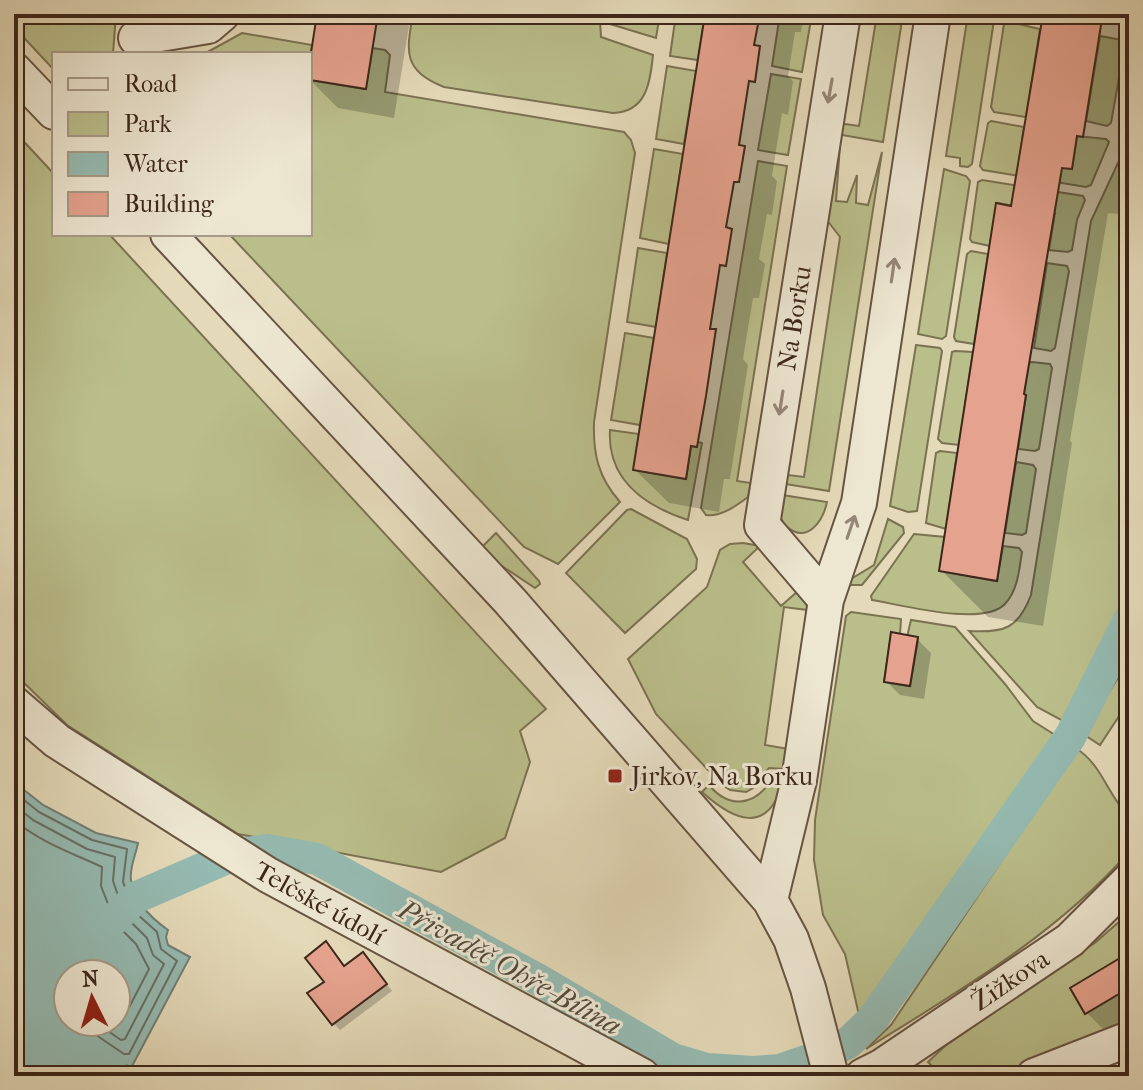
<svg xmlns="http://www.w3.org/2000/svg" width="1143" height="1090" viewBox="0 0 1143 1090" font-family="'IM FELL French Canon',serif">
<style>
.green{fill:#babe8b;stroke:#7b7252;stroke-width:2}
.water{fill:#95bab1;stroke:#717f75;stroke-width:2;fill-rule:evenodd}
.shadow{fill:#0003}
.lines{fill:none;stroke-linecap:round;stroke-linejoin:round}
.shore{stroke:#687066;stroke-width:2}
.canal{stroke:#95bab1;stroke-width:32}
.river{stroke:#95bab1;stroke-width:56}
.building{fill:#e5a28e;stroke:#3c271a;stroke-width:2}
.minor-casing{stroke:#665442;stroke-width:38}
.minor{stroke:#ede6d1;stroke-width:34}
.oneway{stroke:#948676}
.poi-dot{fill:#8f2418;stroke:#ede6d1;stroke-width:3}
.labels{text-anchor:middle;stroke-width:6;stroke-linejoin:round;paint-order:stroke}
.street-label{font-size:26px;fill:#3c271a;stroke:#ede6d1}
.poi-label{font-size:26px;fill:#3c271a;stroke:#ede6d1;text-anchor:start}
.water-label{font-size:28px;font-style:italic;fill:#524c40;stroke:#ede6d1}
</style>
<rect width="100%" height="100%" fill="#e4d9b8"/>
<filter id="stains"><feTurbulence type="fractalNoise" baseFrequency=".0025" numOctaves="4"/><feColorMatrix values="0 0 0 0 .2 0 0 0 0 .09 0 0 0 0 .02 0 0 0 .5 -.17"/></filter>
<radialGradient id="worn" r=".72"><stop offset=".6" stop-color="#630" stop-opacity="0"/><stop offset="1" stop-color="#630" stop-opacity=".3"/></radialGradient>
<!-- green -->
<path class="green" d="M14,14H116L113,54H54V70L14,27Z
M413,14H660L656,38L600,21L601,37L653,55C650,82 647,112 613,113L444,87C403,70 406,53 413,14Z
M676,14H705L698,60L670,56Z
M780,14H812L802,72L772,66Z
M877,14H903L883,142L836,134L837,123L859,126Z
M968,14H995L972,164L968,167L960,166V158L946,156Z
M1009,22L1040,29L1026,117L994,112L991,107L1004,24Z
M242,33L312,45L310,59V54H204Z
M1100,36L1122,40L1125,44L1111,123L1107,126L1086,121Z
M372,48L385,50L390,55L385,92L624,132L631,140L635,153L594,422C593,454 598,477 620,502L558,564L524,547L229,234H310V80L365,89Z
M667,66L696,71L684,144L656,139Z
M771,74L801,79L788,155L758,150Z
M991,121L1024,127L1019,161L1072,169L1077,136L1106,139L1109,142L1091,185L1086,187L983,170L980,166L988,123Z
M1129,121V584L1116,617L1063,721L1037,707L969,631C1004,633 1018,629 1031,595L1091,221L1124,150Z
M14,131L54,174V234H109L546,709L520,731L530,762L505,838L441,872L238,834L67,725L14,673Z
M834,145H840L836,201L847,202L857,175L856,203L868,205L882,152L829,491L779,483L780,474L804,477L840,237L823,215Z
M654,149L683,154L669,244L640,238Z
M758,161L787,166L737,481L751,483L748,497C736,506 721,517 706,515L701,508Z
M944,169L966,176L970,181L946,336L942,339L918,334Z
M982,180L1083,196L1085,200L1077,220L1072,250L1068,252L1049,250L1055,213L997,203L990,246L972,242L970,239L978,182Z
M638,248L667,253L656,327L627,322Z
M971,251L988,254L974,344L956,341L954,337L967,254Z
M1047,263L1067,266L1069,271L1055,348L1051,351L1034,348Z
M625,333L654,338L640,425L611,420Z
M916,345L940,348L942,351L917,511L908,512L890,506Z
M955,351L973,352L959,445L942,443L938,439L952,352Z
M1032,362L1050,364L1052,368L1039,449L1035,451L1018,449L1026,395L1020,394L1026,363Z
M610,430L639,434L634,470L686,479L691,446L696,447L698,442L702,443L688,520C645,506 607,480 610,430Z
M940,451L957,453L946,529L926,523L936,453Z
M1016,462L1033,465L1036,469L1026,533L1022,535L1005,533Z
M776,494L827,502C823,521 807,545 786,526C778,518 778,504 776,494Z
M631,509L687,539L697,559L696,569L625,633L566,573L627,510Z
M888,519L903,527L904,533L862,585H841L874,565Z
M496,533L539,581L540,584L535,588L481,552V548Z
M914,534L945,537L940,571L997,581L1003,546L1019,548L1022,552C1019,570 1018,590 1005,604C983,627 902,605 872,600L871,596Z
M743,543L760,546L743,562L781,606L798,591L808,605V610L784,607L765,745L789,749L785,769L769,768L753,788L746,792L730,790L721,784L656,714L628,659L707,587L720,550L730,544Z
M851,612L901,619L900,635H891L884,682L910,686L918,639L907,637L911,620L955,627L1005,684L1033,721L1055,735L880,993L859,1015L845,954L823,915L814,860L815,820L846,616Z
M1129,660V701L1100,745L1083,734Z
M1077,749C1102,765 1107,794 1129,817V852C1056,935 959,991 866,1049L891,1025Z
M770,782L783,783C767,836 733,820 702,792L709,785C728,808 753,807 770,782Z
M1129,913V1025L1031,1071L972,1076L935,1069L928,1062L945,1046L1096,942Z"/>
<!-- water -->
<path class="water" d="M14,782L43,805L96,833L138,843C136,854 129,869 131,880C134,902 151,918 168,930L166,937L168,945L190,957L131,1068L43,1009L27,1029L81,1076H14ZM68,974H116V1022H68Z"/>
<!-- shadow -->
<path class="shadow" d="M319,14H411L394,118L338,108L310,80Z
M707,14H804L801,32H795L788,76L793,81L788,115L782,113L772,176L777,181L772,215L767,214L759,259L765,264L759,298H753L743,359L748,365L730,479H724L719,512L669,503L635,470Z
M1045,14H1129V182H1123L1118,214L1108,213L1070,441L1072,443L1043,626L988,617L942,571L1013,208Z
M917,639L931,653L924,699L900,695L886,681Z
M369,961L392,991L340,1030L333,1023L345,968Z
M1120,961L1129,970V1020L1107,1033L1086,1012Z"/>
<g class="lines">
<!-- shore -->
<path class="shore" d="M14,792L39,812L92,840L127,849L123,882L137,914L157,932L161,949L177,961L129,1054H124L77,1022
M14,805L33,820L87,849L115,857L113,881L121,904L129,920L147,938L153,955L164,964L125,1039L121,1040L95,1022
M14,820C40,842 72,853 102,867L101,886L110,909L119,927L136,944L149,969L122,1021L116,1022
M68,1016L48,1003L41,1002L22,1022L19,1029L22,1036L68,1076"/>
<!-- canal -->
<path class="canal" d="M106,927L137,897L234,855L267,850L317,859L539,980L673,1059L707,1069L753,1072L780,1070L821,1056L848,1043L873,1019L1070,737L1129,620"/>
<!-- river -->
<path class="river" d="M14,1010L20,1011L101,1076"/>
</g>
<!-- building -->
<path class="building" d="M317,14H378L366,89L310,80V59Z
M705,14H760L754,45L760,46L755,82L749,81L739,145L745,146L739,182H734L726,227L732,229L726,266L720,265L710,329H716L706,396L697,447L691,446L686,479L633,470Z
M1043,14H1099L1098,18L1102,19L1083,137L1077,136L1072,169L1062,168L1024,394L1026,395L997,581L939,571L996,203L1011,206Z
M891,632L918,637L910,686L884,682Z
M326,941L344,966L363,952L387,984L332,1025L307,993L324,982L305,958Z
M1120,958L1129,973V988L1085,1014L1070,988Z"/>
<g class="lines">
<defs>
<path id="minor" d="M136,38L208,26L222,14
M14,70L54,112
M168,234L510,601L770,900L791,939L808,988L831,1076
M826,600L762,525L843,14
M14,704L57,741L268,875L642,1076
M770,900L799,780L826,600L859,503L933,14
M863,1076L881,1067L1070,940L1129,881
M1034,1076L1129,1039"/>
</defs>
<!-- minor casing -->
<use href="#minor" class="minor-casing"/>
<!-- minor -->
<use href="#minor" class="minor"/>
</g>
<!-- one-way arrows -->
<defs><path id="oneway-shaft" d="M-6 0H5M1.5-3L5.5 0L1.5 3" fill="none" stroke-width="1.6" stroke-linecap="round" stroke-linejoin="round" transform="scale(2)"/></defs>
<g class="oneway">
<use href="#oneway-shaft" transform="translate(830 91) rotate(100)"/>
<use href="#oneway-shaft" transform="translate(893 270) rotate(-82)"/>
<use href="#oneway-shaft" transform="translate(781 403) rotate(99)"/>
<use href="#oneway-shaft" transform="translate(851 527) rotate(-71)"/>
</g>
<!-- markers -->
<rect class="poi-dot" x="607" y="768" width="16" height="16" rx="4"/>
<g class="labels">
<!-- street labels -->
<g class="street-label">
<text transform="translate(794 318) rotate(-81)" y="9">Na Borku</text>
<text transform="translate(320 903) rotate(29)" y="9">Telčské údolí</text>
<text transform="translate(1010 980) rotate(-34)" y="9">Žižkova</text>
</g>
<!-- poi labels -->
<g class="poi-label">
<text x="631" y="785">Jirkov, Na Borku</text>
</g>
<!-- water labels -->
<g class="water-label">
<text transform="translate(510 967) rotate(29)" y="10">Přivaděč Ohře-Bílina</text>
</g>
</g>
<!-- margin -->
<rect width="1143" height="1090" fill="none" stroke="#e4d9b8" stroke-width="48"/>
<rect x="16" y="16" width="1111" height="1058" fill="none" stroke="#3c271a" stroke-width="4"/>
<rect x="24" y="24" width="1095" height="1042" fill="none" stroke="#3c271a" stroke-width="2"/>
<!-- legend -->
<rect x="52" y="52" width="260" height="184" fill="#ede6d1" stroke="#a69a88" stroke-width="2"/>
<rect x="68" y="78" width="40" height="12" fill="#ede6d1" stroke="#a69a88" stroke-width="2"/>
<text x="124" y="92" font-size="24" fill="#3c271a">Road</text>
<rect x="68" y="112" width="40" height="24" fill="#babe8b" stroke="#a69a88" stroke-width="2"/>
<text x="124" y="132" font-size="24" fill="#3c271a">Park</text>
<rect x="68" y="152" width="40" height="24" fill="#95bab1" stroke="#a69a88" stroke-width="2"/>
<text x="124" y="172" font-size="24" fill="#3c271a">Water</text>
<rect x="68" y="192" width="40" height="24" fill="#e5a28e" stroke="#a69a88" stroke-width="2"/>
<text x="124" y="212" font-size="24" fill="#3c271a">Building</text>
<!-- north arrow -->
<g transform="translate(92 998) rotate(355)"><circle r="38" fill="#ede6d1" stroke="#a69a88" stroke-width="2"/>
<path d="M0-6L14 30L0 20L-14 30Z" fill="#8f2418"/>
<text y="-12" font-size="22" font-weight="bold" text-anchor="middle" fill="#3c271a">N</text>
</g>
<rect width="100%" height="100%" filter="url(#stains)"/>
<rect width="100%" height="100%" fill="url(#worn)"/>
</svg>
